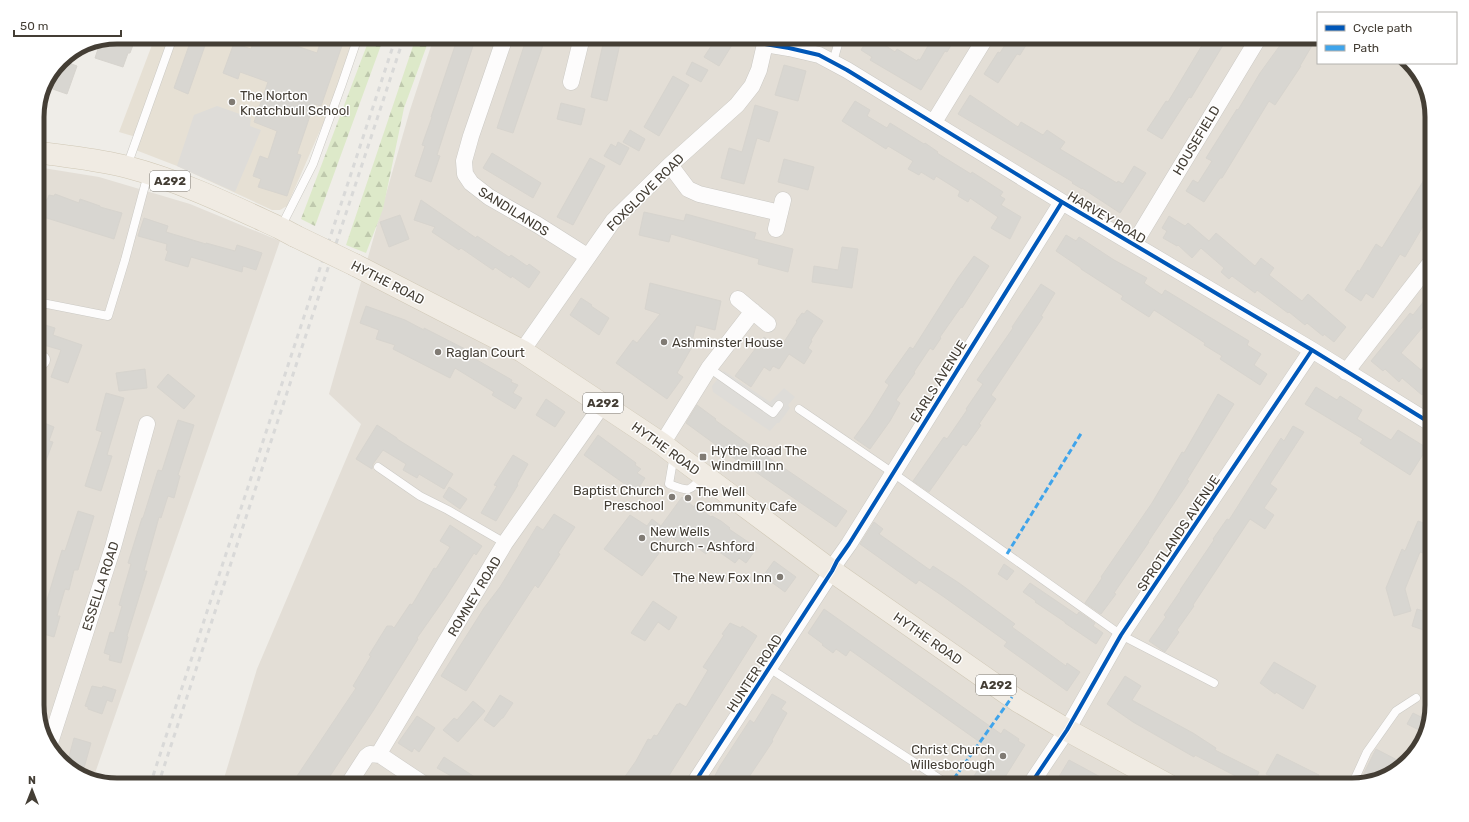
<svg xmlns="http://www.w3.org/2000/svg" width="1469" height="822" viewBox="0 0 1469 822" font-family="Rubik,sans-serif">
<style>
.residential{fill:#e3ded6}
.education{fill:#e6e0d4}
.forest{fill:url(#forest-firs)}
.parking{fill:#dedcd8}
.building{fill:#d8d6d1;stroke:#d7d4ce}
.lines{fill:none;stroke-linecap:round;stroke-linejoin:round}
.lane-casing{stroke:#cbc9c4;stroke-width:9}
.street-casing{stroke:#cbc9c4;stroke-width:17}
.primary-casing{stroke:#d0c8b6;stroke-width:23}
.lane{stroke:#fdfcfc;stroke-width:8}
.street{stroke:#fdfcfc;stroke-width:16}
.primary{stroke:#f0ebe3;stroke-width:22}
.rail{stroke:#d9d9d8;stroke-width:3;stroke-dasharray:5 5;stroke-linecap:butt}
.primary-bridge-casing{stroke:#d0c8b6;stroke-width:23;stroke-linecap:butt}
.primary-bridge{stroke:#f0ebe3;stroke-width:22}
.quiet{stroke:#3fa4eb;stroke-width:3;stroke-dasharray:6 3;stroke-linecap:butt}
.cycleway-casing{stroke:#fff;stroke-width:6}
.cycleway{stroke:#0057b8;stroke-width:4}
.poi-dot{fill:#807b74;stroke:#fff;stroke-width:1.5}
.labels{text-anchor:middle;stroke-width:3;stroke-linejoin:round;paint-order:stroke}
.shield{fill:#fff;stroke:#7c7872;stroke-width:1}
.shield-label{font-size:12px;font-weight:bold;fill:#443e35}
.poi-label{font-size:13px;fill:#443e35;stroke:#fff;text-anchor:start}
.street-label{font-size:13px;fill:#443e35;stroke:#fff}
.rim{fill:none;stroke:#443e35;stroke-width:5}
</style>
<defs>
<pattern id="forest-firs" width="22" height="20" patternUnits="userSpaceOnUse"><rect width="22" height="20" fill="#dde9c9"/><path d="M5 1l3.5 6h-7zM16 11l3.5 6h-7z" fill="#bfc9ad"/></pattern>
</defs>
<rect width="100%" height="100%" fill="#efede8"/>
<!-- residential -->
<path class="residential" d="M434,37H1318V63H1407L1421,77L1432,112V705L1421,745L1392,774L1352,785H222L257,669L361,424L329,394L410,110Z
M37,167L99,177L190,204L280,241L93,779L77,774L48,745L37,710Z"/>
<!-- education -->
<path class="education" d="M155,37H361L287,206L280,210H272L177,166L133,149L136,137L119,132Z"/>
<!-- forest -->
<path class="forest" d="M370,37H384L315,226L301,219Z
M416,37H430L404,108L383,209L366,253L346,245Z"/>
<!-- parking -->
<path class="parking" d="M217,106L251,118L250,126L261,130L235,192L177,166L194,115Z
M724,371L770,402L784,388L795,397L788,405L790,408L779,423H777L770,431L713,392L712,386Z"/>
<!-- building -->
<path class="building" d="M117,37H136L130,53H128L123,67L95,58L101,40Z
M192,37H208L188,94L174,88Z
M255,37H290L288,43L317,53L322,37H345L321,106L314,104L297,154L301,155L287,196L258,187L261,179L253,176L260,156L268,159L277,131L254,122L268,82L240,72L238,79L223,73L234,43L251,49Z
M458,37H476L446,127L437,155L440,156L431,182L415,176L425,146L422,145L432,117H431Z
M717,37H737L719,66L704,57Z
M869,37H873L895,52L897,49L917,61L918,59L920,60L933,37H956L947,52L945,51L921,90L870,60L872,57L861,50Z
M1010,37H1031L1020,55L1017,54L998,83L984,74L998,52L1000,53Z
M1207,37H1228L1191,98L1189,97L1162,139L1147,130L1166,101L1168,102Z
M1286,37H1317L1300,66H1301L1275,105L1269,101L1222,178H1220L1204,202L1186,191L1193,180L1198,183L1212,161L1206,158L1237,109L1238,110L1260,73Z
M526,40L543,45L513,133L497,128Z
M604,40L620,44L607,101L591,97Z
M61,60L77,66L67,94L44,86L45,82Z
M692,62L708,70L701,82L686,74Z
M784,65L806,71L798,101L775,95Z
M673,76L689,85L659,136L644,127Z
M970,95L1018,127L1021,122L1043,135L1047,130L1065,142L1060,149L1117,183L1118,181L1123,184L1134,166L1146,173L1120,213L1082,188V189L1072,183L1073,182L958,114Z
M855,101L870,110L867,116L887,128L890,123L924,144L925,143L938,152L937,153L971,174L972,172L1003,192L1000,196L1005,199L1001,205L1021,217L1010,239L991,228L998,217L970,198L968,202L958,196L960,191L936,176L934,180L921,172L919,175L908,169L913,161L888,146L886,149L842,121Z
M561,103L585,109L581,125L557,119Z
M755,105L778,112L769,142L757,138L744,184L721,178L729,148L742,152Z
M630,130L645,139L639,151L623,142Z
M618,142L629,148L620,165L604,156L611,144L616,147Z
M492,153L541,183L533,198L483,168Z
M590,158L605,166L573,225L557,217Z
M784,159L814,167L808,190L778,182Z
M1432,167V211L1405,257L1400,254L1373,298L1366,293L1361,301L1345,290L1358,270L1359,272L1376,244L1382,248Z
M55,194L79,203L80,199L100,206V207L122,213L114,239L37,215V196L47,200L49,195L54,196Z
M421,200L476,238L477,236L509,257L511,255L527,266L529,264L540,272L529,288L512,276L511,278L495,267L493,270L461,248L459,250L432,232L435,227L414,220Z
M644,212L684,221L686,214L756,233L754,239L793,249L788,272L758,264L759,259L671,234L669,242L639,235Z
M400,215L409,239L389,247L380,222Z
M1169,216L1185,226L1188,223L1209,241L1216,233L1255,266L1261,258L1274,268L1269,275L1302,301L1308,294L1346,327L1334,342L1324,334L1323,336L1307,323L1305,325L1289,312L1288,313L1257,290L1255,293L1232,276L1229,279L1221,272L1224,268L1201,248L1192,258L1178,245L1177,246L1163,238L1167,231L1162,228Z
M144,218L168,226L166,232L206,244V243L235,251L237,245L262,253L256,270L243,266L242,272L191,257L188,267L165,260L168,251L166,250L167,244L138,236Z
M1066,235L1076,241L1079,237L1114,260L1147,278L1144,283L1162,295L1165,290L1249,341L1247,345L1261,354L1254,365L1267,374L1260,385L1220,359L1222,356L1204,345L1205,343L1154,310L1149,317L1121,299L1123,296L1081,269V268L1056,251Z
M842,247L858,249L852,288L812,282L814,266L838,270Z
M974,256L989,266L962,308L961,307L940,337L941,338L933,350L930,348L914,372L915,373L896,400L900,403L890,421L870,449L854,438L870,416L889,385L885,382L910,347L913,349L958,278Z
M650,283L721,301L715,330L696,325L691,346L692,347L677,373L683,377L667,399L616,363L633,340L637,343L660,314L645,309Z
M1041,284L1055,293L1041,316L1043,317L991,395L996,399L979,424L981,425L966,446L963,444L929,492L913,481L944,437L947,439L967,410L966,409L983,384L977,380L1013,328L1012,327Z
M1432,291V316L1401,353L1421,370L1424,366L1432,372V400L1424,393L1422,395L1402,378L1399,382L1385,369L1383,371L1371,361L1410,313L1413,315Z
M581,298L592,305L591,306L609,318L599,335L570,315Z
M366,306L405,320L424,330V328L465,349L463,352L512,380L511,382L518,385L513,393L522,398L515,409L492,395L494,392L455,368L450,378L393,349L395,345L376,339L379,330L360,323Z
M807,310L823,321L811,340L812,341L808,348L812,351L804,364L789,354L779,369L773,366L770,371L764,367L751,387L735,376L764,337L780,348L797,322L796,321L802,313L804,314Z
M45,325L55,328L53,335L82,345L68,383L51,377L61,350L37,343V326L44,329Z
M145,369L147,388L119,391L116,373Z
M168,374L195,396L184,409L157,387Z
M1316,387L1337,400L1340,396L1362,410L1357,419L1391,440L1398,430L1427,448L1410,475L1360,443L1363,439L1305,404Z
M106,393L124,398L107,455L112,456L101,491L85,486L102,432L96,430Z
M1218,394L1234,404L1187,480L1189,481L1148,542H1149L1114,593L1116,594L1101,614L1085,603L1102,578L1101,577L1152,503L1182,452L1184,453Z
M546,399L565,412L555,427L536,415Z
M697,405L716,419L715,420L765,456V455L847,511L836,527L750,468L749,469L686,423Z
M37,420L54,427L49,441L53,442L38,481H37Z
M178,420L194,425L178,475L180,476L174,498L168,496L161,518L159,517L144,571H147L127,636L128,637L121,663L109,660L110,655L104,653L110,632L114,633L122,606L119,605L131,564L128,563L142,518H143L158,470L162,471Z
M377,425L397,438V439L453,474L444,489L419,474L417,478L403,470L406,464L383,450L373,464L372,469L356,459Z
M1293,426L1304,432L1270,484L1277,489L1264,508L1274,515L1265,529L1250,519L1193,605L1194,606L1177,630L1179,632L1165,652L1159,648L1149,641L1166,617L1164,615L1181,590H1180L1214,540L1213,539L1227,519L1229,520L1281,438L1284,441Z
M598,435L636,463L635,465L641,469L637,473L645,478L636,492L584,455Z
M513,455L528,464L517,484L518,485L496,521L481,513L497,486L494,485Z
M449,487L467,499L460,509L443,497Z
M682,497L694,507L695,505L711,517L712,516L721,521L730,528L729,529L757,548L746,563L739,558L735,563L715,549L714,550L710,548L706,554L685,539L681,544L671,537L642,576L604,549L630,515L647,526L652,519L661,526Z
M78,511L94,516L78,570H74L69,590L65,589L57,616H60L54,637L37,632V625L41,610H44L62,550L65,551Z
M554,514L575,527L558,553L560,554L538,588L535,585L466,691L441,676L484,608L500,587L537,526L543,530Z
M1418,521L1432,526V533L1423,553L1420,552L1405,589L1411,611L1394,616L1386,588L1402,549L1405,551Z
M874,522L883,529L879,534L930,570L933,566L959,583L1015,624L1012,627L1066,666L1067,663L1080,672L1067,691L1004,646L1007,642L944,597L919,580L916,584L860,544Z
M450,525L482,546L476,555L474,553L445,598L417,638L418,639L373,711L328,779H327L322,785H291L356,688L353,686L371,656L369,655L387,626H392L394,628L410,604L412,605L434,568L436,569L450,547L440,541Z
M774,561L796,577L785,592L763,576Z
M1004,564L1014,571L1007,580L998,574Z
M1030,583L1077,615L1079,612L1095,623L1093,626L1103,633L1096,644L1065,623V622L1035,602L1036,601L1023,592Z
M653,601L677,617L669,630L658,622L645,641L631,633Z
M824,609L1001,734L1004,729L1019,739L1018,741L1025,745L1000,785H968L991,750L850,650L846,656L836,649L833,653L822,645L823,644L808,633Z
M1417,609L1432,614V633L1412,626Z
M730,623L741,628L742,626L757,636L663,785H619L636,761L648,739L651,740L654,735L657,736L677,704L679,705V703L686,707L708,670L703,667L724,635L722,634Z
M1274,662L1316,686L1303,709L1276,692L1275,694L1260,683Z
M1125,676L1141,686L1132,700L1193,733L1216,748L1215,750L1259,772L1253,785L1195,755L1194,757L1133,722L1107,704Z
M92,686L102,688L103,686L116,690L112,702L107,700L102,714L88,709V707L85,706Z
M772,694L786,702L781,709L787,713L772,740L773,741L747,780L744,785H710L720,766L750,720L754,723Z
M500,695L513,703L503,718H502L494,727L484,720Z
M473,701L485,711L458,742L443,730L454,718L457,720Z
M1413,713L1425,719L1419,730L1407,724Z
M417,716L435,728L419,752L414,748L412,752L398,743Z
M74,738L91,743L84,768L67,764Z
M1376,749L1399,761L1394,772L1392,774L1359,783Z
M1277,754L1319,775L1314,785H1288L1266,774Z
M444,757L487,785H467L437,768Z
M1069,760L1082,767L1115,785H1054Z"/>
<g class="lines">
<defs>
<path id="lane" d="M833,62L840,37
M127,166L173,37
M281,227L313,164L342,84L358,37
M37,302L108,316L125,260L148,174
M709,368L773,413L779,405
M799,409L893,473L1121,635L1214,683
M674,455L669,484C690,492 689,492 703,476
M378,467L420,496L448,510L505,543
M769,668L946,783
M1352,785L1367,752L1396,711L1416,698"/>
<path id="street" d="M505,37L471,136L464,161L465,174L471,183L489,197L538,225L587,256
M765,44L789,48L819,55L847,70L1062,202L1312,350L1432,424
M571,82L582,37
M934,122L986,37
M670,165L688,189L699,194L780,213
M776,229L783,200
M1134,244L1259,37
M738,299L768,324
M522,351L613,221L670,165L737,105L752,86L759,70L765,44V37
M37,365L42,360
M1346,372L1432,261
M662,444L709,368L753,311
M49,746L113,547L147,424
M378,755L505,543L603,404
M348,785L366,757L370,754L380,755L425,785
M693,785L832,571L837,561L849,544L1062,202
M1030,785L1067,730L1121,635L1312,350"/>
<path id="primary" d="M37,152C67,157 98,159 127,167C181,181 230,205 280,228L295,236
M355,265L522,351L662,444L675,454L832,571L1018,701L1067,730L1168,785"/>
</defs>
<!-- lane casing -->
<use href="#lane" class="lane-casing"/>
<!-- street casing -->
<use href="#street" class="street-casing"/>
<!-- primary casing -->
<use href="#primary" class="primary-casing"/>
<!-- lane -->
<use href="#lane" class="lane"/>
<!-- street -->
<use href="#street" class="street"/>
<!-- primary -->
<use href="#primary" class="primary"/>
<!-- rail -->
<path class="rail" d="M150,785L396,37
M158,785L404,37"/>
<defs>
<path id="primary-bridge" d="M295,236L355,265"/>
</defs>
<!-- primary-bridge casing -->
<use href="#primary-bridge" class="primary-bridge-casing"/>
<!-- primary-bridge -->
<use href="#primary-bridge" class="primary-bridge"/>
<!-- quiet -->
<path class="quiet" d="M1007,554L1082,432
M946,783L953,780L1012,697"/>
<defs>
<path id="cycleway" d="M765,44L789,48L819,55L847,70L1062,202L1312,350L1432,424
M693,785L832,571L837,561L849,544L1062,202
M1030,785L1067,730L1121,635L1312,350"/>
</defs>
<!-- cycleway casing -->
<use href="#cycleway" class="cycleway-casing"/>
<!-- cycleway -->
<use href="#cycleway" class="cycleway"/>
</g>
<!-- markers -->
<g class="poi-dot">
<circle cx="232" cy="102" r="4"/>
<circle cx="664" cy="342" r="4"/>
<circle cx="438" cy="352" r="4"/>
<rect x="699" y="453" width="8" height="8" rx="2"/>
<circle cx="672" cy="497" r="4"/>
<circle cx="688" cy="498" r="4"/>
<circle cx="642" cy="538" r="4"/>
<circle cx="780" cy="577" r="4"/>
<circle cx="1003" cy="756" r="4"/>
</g>
<g class="labels">
<!-- shield labels -->
<g class="shield">
<rect x="150" y="171" width="40" height="20" rx="3"/>
<rect x="583" y="393" width="40" height="20" rx="3"/>
<rect x="976" y="675" width="40" height="20" rx="3"/>
</g>
<g class="shield-label">
<text x="170" y="185">A292</text>
<text x="603" y="407">A292</text>
<text x="996" y="689">A292</text>
</g>
<!-- poi labels -->
<g class="poi-label">
<text x="240" y="100">The Norton<tspan x="240" dy="15">Knatchbull School</tspan></text>
<text x="672" y="347">Ashminster House</text>
<text x="446" y="357">Raglan Court</text>
<text x="711" y="455">Hythe Road The<tspan x="711" dy="15">Windmill Inn</tspan></text>
<text x="664" y="495" text-anchor="end">Baptist Church<tspan x="664" dy="15">Preschool</tspan></text>
<text x="696" y="496">The Well<tspan x="696" dy="15">Community Cafe</tspan></text>
<text x="650" y="536">New Wells<tspan x="650" dy="15">Church - Ashford</tspan></text>
<text x="772" y="582" text-anchor="end">The New Fox Inn</text>
<text x="995" y="754" text-anchor="end">Christ Church<tspan x="995" dy="15">Willesborough</tspan></text>
</g>
<!-- street labels -->
<g class="street-label">
<text transform="translate(1196 140) rotate(-59)" y="5">HOUSEFIELD</text>
<text transform="translate(645 192) rotate(-45)" y="5">FOXGLOVE ROAD</text>
<text transform="translate(514 211) rotate(32)" y="5">SANDILANDS</text>
<text transform="translate(1107 217) rotate(31)" y="5">HARVEY ROAD</text>
<text transform="translate(388 282) rotate(27)" y="5">HYTHE ROAD</text>
<text transform="translate(938 381) rotate(-58)" y="5">EARLS AVENUE</text>
<text transform="translate(666 448) rotate(36)" y="5">HYTHE ROAD</text>
<text transform="translate(1178 533) rotate(-56)" y="5">SPROTLANDS AVENUE</text>
<text transform="translate(100 586) rotate(-72)" y="5">ESSELLA ROAD</text>
<text transform="translate(474 596) rotate(-59)" y="5">ROMNEY ROAD</text>
<text transform="translate(928 638) rotate(35)" y="5">HYTHE ROAD</text>
<text transform="translate(754 673) rotate(-57)" y="5">HUNTER ROAD</text>
</g>
</g>
<!-- crop -->
<path d="M0 0H1469V822H0ZM117 44H1352A73 73 0 0 1 1425 117V705A73 73 0 0 1 1352 778H117A73 73 0 0 1 44 705V117A73 73 0 0 1 117 44Z" fill="#fff" fill-rule="evenodd"/>
<path class="rim" d="M117 44H1352A73 73 0 0 1 1425 117V705A73 73 0 0 1 1352 778H117A73 73 0 0 1 44 705V117A73 73 0 0 1 117 44Z"/>
<!-- legend -->
<rect x="1317" y="12" width="140" height="52" fill="#ffffff" stroke="#b4b2ae"/>
<rect x="1325" y="25" width="20" height="6" fill="#0057b8" stroke="#b4b2ae"/>
<text x="1353" y="32" font-size="12" fill="#443e35">Cycle path</text>
<rect x="1325" y="45" width="20" height="6" fill="#3fa4eb" stroke="#b4b2ae"/>
<text x="1353" y="52" font-size="12" fill="#443e35">Path</text>
<!-- north arrow -->
<g transform="translate(32 790)" stroke="#ffffff" stroke-width="3" paint-order="stroke">
<path d="M0-3L7 15L0 10L-7 15Z" fill="#443e35"/>
<text y="-6" font-size="11" font-weight="bold" text-anchor="middle" fill="#443e35">N</text>
</g>
<!-- scale -->
<path d="M14 30v6h107v-6" fill="none" stroke="#443e35" stroke-width="2"/>
<text x="20" y="30" font-size="12" fill="#443e35" stroke="#ffffff" stroke-width="3" paint-order="stroke">50 m</text>
</svg>
